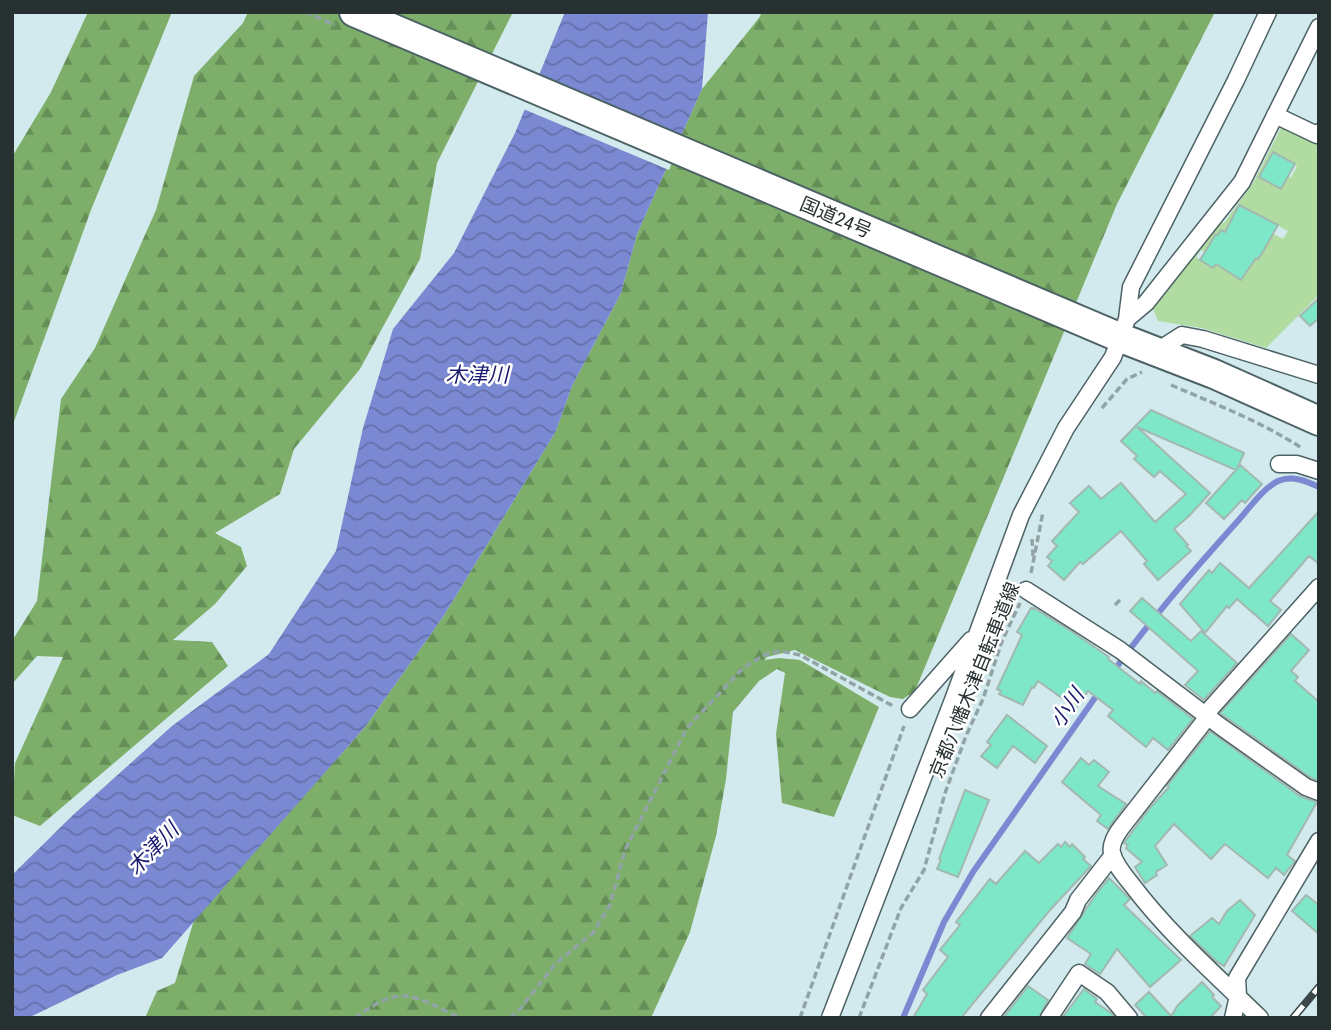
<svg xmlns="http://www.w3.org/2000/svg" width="1331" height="1030" viewBox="0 0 1331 1030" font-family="'Roboto Condensed','Noto Sans JP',sans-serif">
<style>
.grass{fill:#b0dba1;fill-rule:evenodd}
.forest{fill:url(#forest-firs)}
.water{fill:url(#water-waves)}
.pier{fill:#d2eaed}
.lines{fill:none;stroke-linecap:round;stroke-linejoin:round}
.stream{stroke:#7a89d2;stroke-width:6}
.building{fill:#7de7c7;stroke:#a2b8b0;stroke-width:2}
.street-casing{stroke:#4d6265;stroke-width:19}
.highway-casing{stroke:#4d6265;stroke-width:32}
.path{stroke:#91a3a5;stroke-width:3.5;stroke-dasharray:7 3.5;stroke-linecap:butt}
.street{stroke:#fff;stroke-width:16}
.highway{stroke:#fff;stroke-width:28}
.rail-casing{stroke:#3c4748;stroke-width:8}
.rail{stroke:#fff;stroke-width:5;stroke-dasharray:16;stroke-linecap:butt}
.labels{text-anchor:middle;stroke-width:5;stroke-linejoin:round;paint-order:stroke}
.street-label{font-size:19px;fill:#283132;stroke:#fff}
.water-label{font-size:21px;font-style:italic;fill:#1b1b6f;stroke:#fff}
</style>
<defs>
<pattern id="forest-firs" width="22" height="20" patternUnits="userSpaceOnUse" patternTransform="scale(1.75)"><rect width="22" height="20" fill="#7daf6a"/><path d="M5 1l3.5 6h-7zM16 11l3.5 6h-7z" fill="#668f58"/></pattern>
<pattern id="water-waves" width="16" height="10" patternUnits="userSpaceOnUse" patternTransform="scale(1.75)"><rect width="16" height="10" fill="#7a89d2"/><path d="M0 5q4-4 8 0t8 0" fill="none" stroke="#6471ab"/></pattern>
</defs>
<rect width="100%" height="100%" fill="#d2eaed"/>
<!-- grass -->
<path class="grass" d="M1282,126L1319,143V295L1266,348L1202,328L1158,321L1153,309L1219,222L1224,223L1253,183ZM1273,152L1297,166L1291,178L1288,176L1280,189L1259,177ZM1239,205L1288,231L1283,239L1266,230L1261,239L1268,243L1264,250L1226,230ZM1222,230L1261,254L1258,259L1248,253L1240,272L1245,275L1241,280L1231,273L1232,270L1218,261L1213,268L1196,257L1201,250L1205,252L1215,235H1218Z"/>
<!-- forest -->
<path class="forest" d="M88,12H172L91,210L12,427V157L51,92Z
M248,12H513L437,163L420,259L360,369L294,449L280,494L215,533L241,547L247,566L215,604L173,640L212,642L228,666L40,826L12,815L15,763L63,657L37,656L12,684V641L37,601L61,399L95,348L156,210L194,76L243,23Z
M762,12H1215L1117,204L915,691L903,699L890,697L795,650L767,657L764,660L779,658L800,660L879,707L834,817L782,803L776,734L785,673L777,669L759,681L733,712L726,779L716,836L690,932L651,1018H145L157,991L175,983L194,920L365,727L443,617L556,431L572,386L621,293L637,234L702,89L759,18Z"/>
<!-- water -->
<path class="water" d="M565,12H708L702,89L637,234L621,293L572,386L556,431L443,617L365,727L162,958L117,975L28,1018H12V875L73,815L172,726L269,654L336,551L363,428L393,329L454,253L515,133Z"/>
<!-- pier -->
<path class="pier" d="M524,101L672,163L669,170L521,108Z"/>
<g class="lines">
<!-- stream -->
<path class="stream" d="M1113,672C1151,619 1193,571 1236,523C1248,510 1262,489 1278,481C1292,475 1306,481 1319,487
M903,1018L944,922L973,872L1099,692"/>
</g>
<!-- building -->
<path class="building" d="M1273,152L1295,164L1281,189L1259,177Z
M1239,205L1278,225L1264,250L1258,259L1256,258L1241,280L1216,264L1213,268L1200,260L1216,234L1218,235L1221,230L1225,232Z
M1319,298V318L1310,326L1300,316Z
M1151,410L1244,453L1237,469L1240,465L1262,484L1245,503L1242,500L1224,519L1206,503L1236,470L1137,427L1210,493L1189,516L1174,529L1188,545L1186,546L1191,551L1158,580L1144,564L1147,561L1121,531L1083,564L1080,562L1064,580L1048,566L1052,561L1047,557L1057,546L1052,541L1079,512L1070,503L1089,486L1101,499L1121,483L1155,522L1186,494L1160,471L1154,477L1134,459L1137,456L1121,441Z
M1319,511V564L1309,556L1270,601L1281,610L1268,626L1237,599L1229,608L1227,606L1205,633L1180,604L1209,570L1212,573L1220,563L1249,588Z
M1142,598L1191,641L1201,631L1237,663L1204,700L1185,685L1198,671L1130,611Z
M1031,608L1033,609L1034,608L1071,631L1109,657L1108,659L1140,684L1141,681L1155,693L1157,691L1193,719L1168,750L1153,738L1146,747L1108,716L1113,710L1088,691L1076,708L1038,681L1034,688L1032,687L1023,705L999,694L1001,691L997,689L1022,635L1017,632Z
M1291,634L1309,650L1291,671L1298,677L1295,681L1319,702V781L1311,778L1220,713Z
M1007,715L1047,746L1035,763L1013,746L997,768L981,756L991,745L987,742Z
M1210,731L1300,796L1317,802L1287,855L1295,861L1284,875L1276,868L1268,878L1225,844L1211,859L1174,824L1155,846L1167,865L1156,872L1157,875L1145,883L1135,867L1142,862L1126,848L1128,845L1124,843L1149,809L1169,787L1167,786Z
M1081,758L1089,765L1094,760L1109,772L1098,786L1126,804L1108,829L1097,821L1101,815L1062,782Z
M965,790L989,800L958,877L937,869L941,860L939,859Z
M1065,842L1070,847L1072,844L1085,857L1083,859L1091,866L1050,910L961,1018H913L927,994L923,990L948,957L940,950L960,925L956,922L990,879L996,884L1025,851L1039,863L1058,844L1061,847Z
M1109,878L1130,899L1124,905L1181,960L1150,987L1117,949L1100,974L1085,964L1091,954L1067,938L1096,894Z
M1306,895L1319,905V934L1292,911Z
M1240,900L1255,915L1224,966L1216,961L1190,936L1212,918L1219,924L1227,911Z
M1202,982L1214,995L1212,997L1221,1006L1210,1018H1147L1135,1005L1149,992L1171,1016L1178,1005Z
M1028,986L1048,1000L1039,1018H1003Z
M1084,989L1097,999L1095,1002L1111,1013L1115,1018H1062Z"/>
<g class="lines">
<defs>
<path id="street" d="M1275,115L1317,135L1319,132
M1127,319L1146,303L1242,182L1319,27
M1157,351L1182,335L1203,339L1319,375
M1279,464H1297L1319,471
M1026,590L1120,650L1220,726L1306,787L1319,792
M910,709L971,640
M830,1018L953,700L1021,515L1066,428L1113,357L1127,319L1131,287L1236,80L1268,12
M989,1018L1073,912L1078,900L1113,855
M1049,1018L1079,973L1107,992L1129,1018
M1233,1018L1238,996L1237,978L1319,841
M1260,1018C1216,975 1169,934 1132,885C1124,875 1115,865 1112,853C1110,844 1116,835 1121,828L1203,723L1211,708L1319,587"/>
<path id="highway" d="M354,12L1121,338L1214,374L1319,421"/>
</defs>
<!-- street casing -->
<use href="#street" class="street-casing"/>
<!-- highway casing -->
<use href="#highway" class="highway-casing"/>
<!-- path -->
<path class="path" d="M305,12L335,25
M1171,385C1215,404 1260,421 1300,447
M1102,408L1127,379L1142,372
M1032,539L1033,556
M1031,573L1043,512
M1115,605L1120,600
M355,1018C402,983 412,995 460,1018
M510,1018L521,1008L555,964L593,933L610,905L625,850L687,728L743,668L766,654L781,651L800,655L893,706
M800,1018L904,726
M859,1018L901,908L924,870L945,793L966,736L983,699L1002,641L1020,603"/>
<!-- street -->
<use href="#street" class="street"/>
<!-- highway -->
<use href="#highway" class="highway"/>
<defs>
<path id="rail" d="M1293,1018L1319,987"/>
</defs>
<!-- rail casing -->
<use href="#rail" class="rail-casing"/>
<!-- rail -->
<use href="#rail" class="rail"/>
</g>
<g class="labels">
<!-- street labels -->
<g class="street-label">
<text transform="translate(836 217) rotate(23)" y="7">国道24号</text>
<text transform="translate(974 680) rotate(-68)" y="7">京都八幡木津自転車道線</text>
</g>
<!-- water labels -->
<g class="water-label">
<text x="477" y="382">木津川</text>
<text transform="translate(1067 708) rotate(-55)" y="7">小川</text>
<text transform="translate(153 849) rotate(-46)" y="7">木津川</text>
</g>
</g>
<!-- border -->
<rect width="1331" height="1030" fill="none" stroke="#283132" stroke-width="28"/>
</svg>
